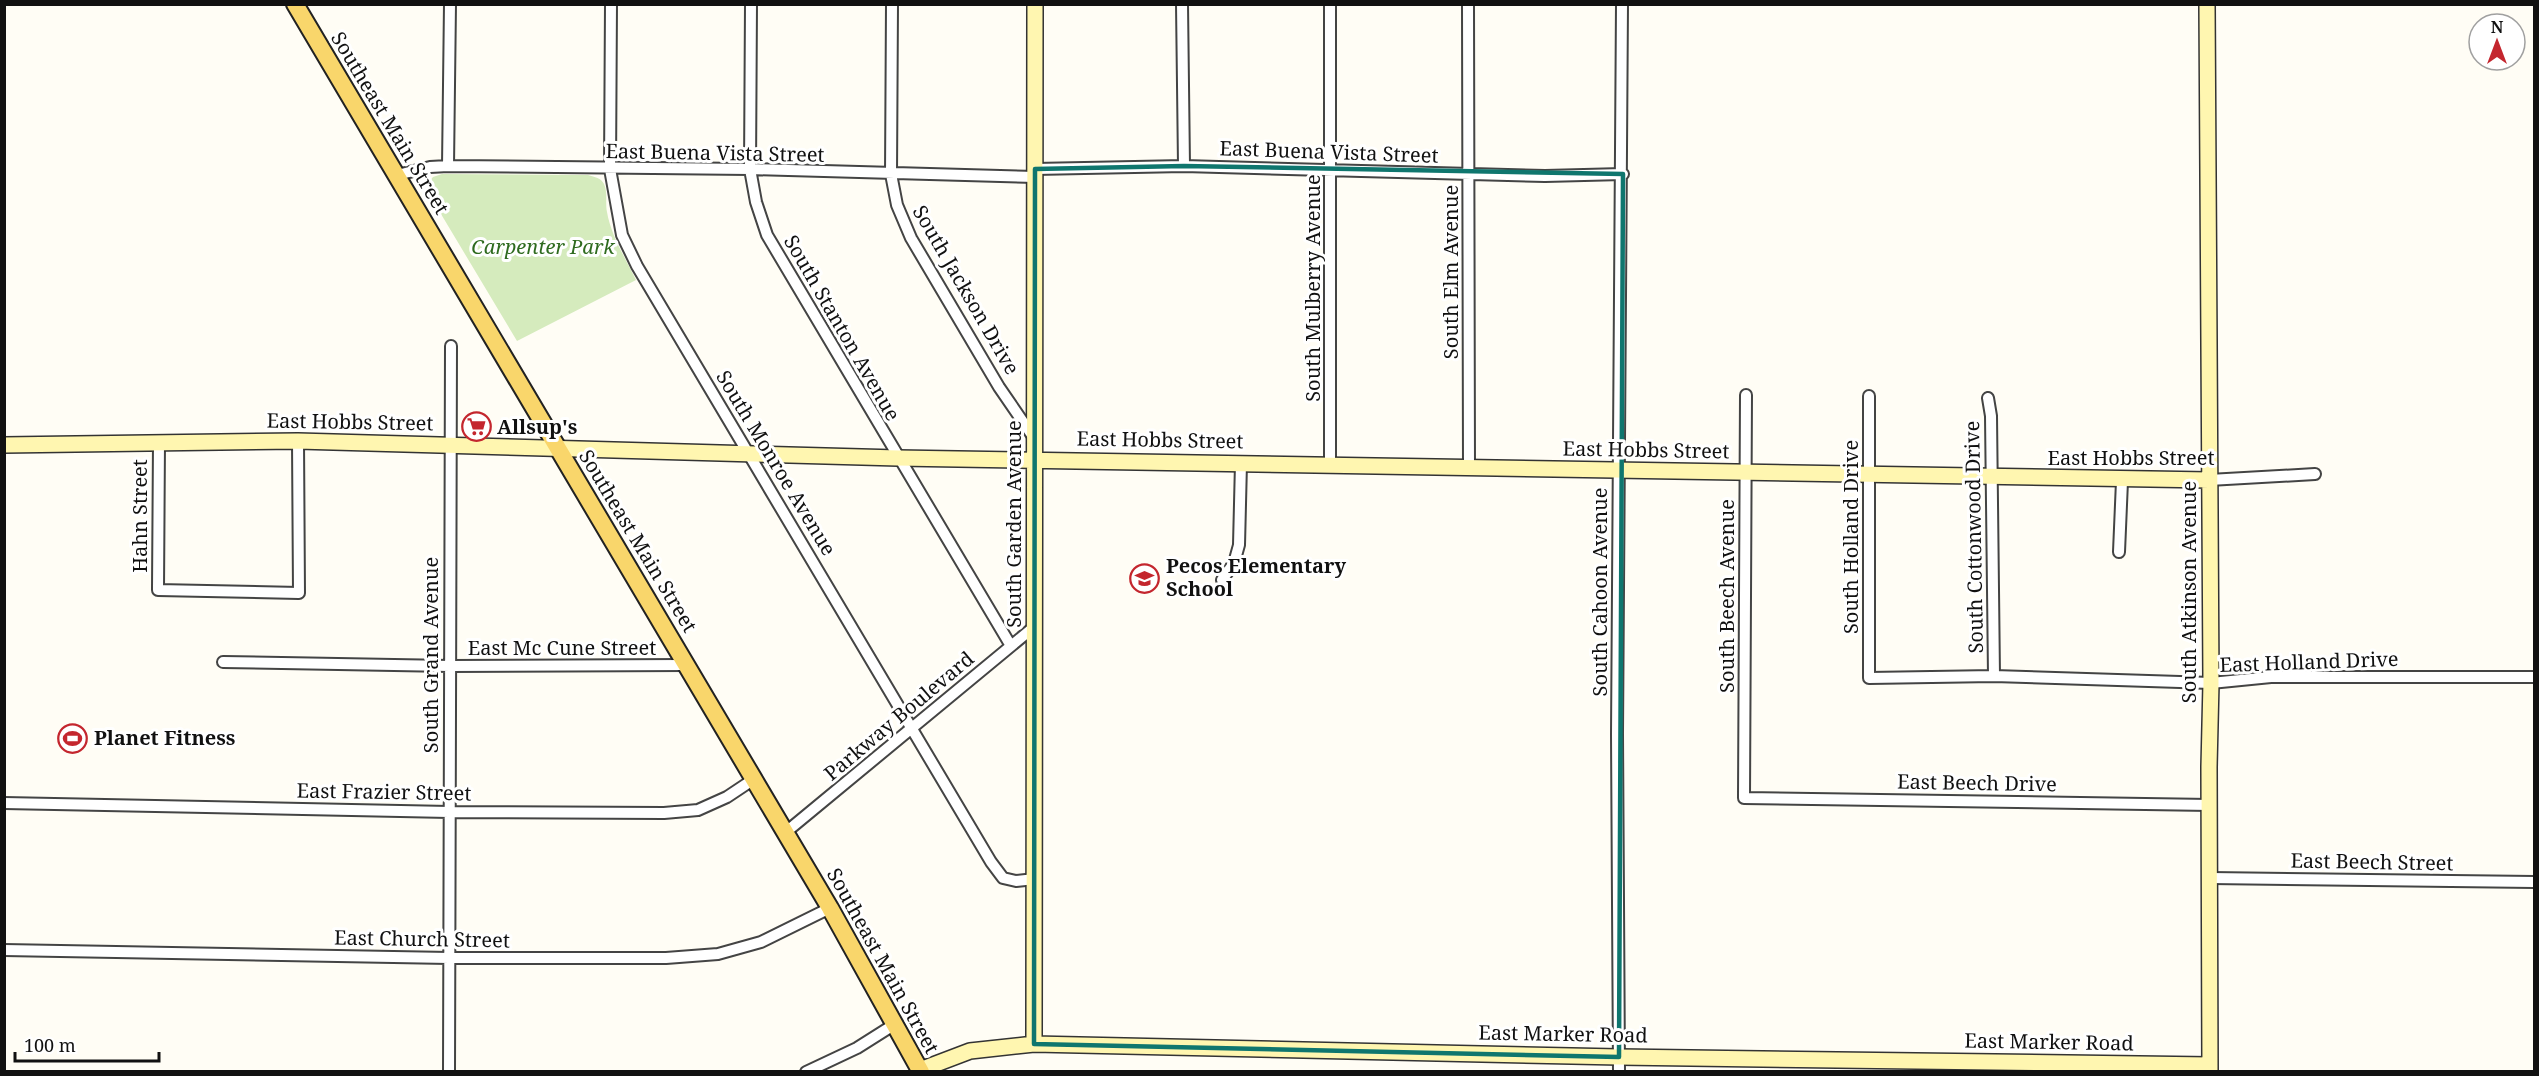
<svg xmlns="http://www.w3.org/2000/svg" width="2539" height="1076" viewBox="0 0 2539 1076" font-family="'Noto Serif',serif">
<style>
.green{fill:#d5ebbd}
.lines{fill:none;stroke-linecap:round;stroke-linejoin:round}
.street-casing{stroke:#444;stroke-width:14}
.secondary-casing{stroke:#333;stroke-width:18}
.primary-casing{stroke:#222;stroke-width:20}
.street{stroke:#fff;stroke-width:10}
.secondary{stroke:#fff6b0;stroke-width:15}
.primary{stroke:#f9d66b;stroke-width:16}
.marked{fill:none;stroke:#0f766e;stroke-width:4.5;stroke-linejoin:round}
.labels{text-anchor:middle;stroke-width:6;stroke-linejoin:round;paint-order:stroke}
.street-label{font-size:20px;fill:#111;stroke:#fff}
.park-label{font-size:20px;font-style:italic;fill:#2f6b1f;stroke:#fff}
.poi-label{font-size:20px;font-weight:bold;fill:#111;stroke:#fff;text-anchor:start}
</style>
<rect width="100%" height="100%" fill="#fffdf5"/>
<!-- green -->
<path class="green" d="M442,174L588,175C595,177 601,178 604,184C608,192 605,203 607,212C611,236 626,259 636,280L517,341L432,199L429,182L433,177Z"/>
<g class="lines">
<defs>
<path id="street" d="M611,4L610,169L622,235L637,266L991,862L1003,878L1016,881L1035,879
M751,4L750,169L756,202L767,235L1011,646
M892,4L891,174L897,205L911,238L999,387L1034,438
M1182,4L1184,166
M1330,4V464
M1468,4L1469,467
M448,166L450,4
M1035,169L1184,166L1545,176L1623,174
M397,175L430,167L448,166L750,169L1035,177
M1746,395L1744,798L2210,805
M1869,396V678L1994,676L2211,683L2271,677H2534
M1988,398L1991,416L1994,676
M159,442L158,590L299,593L298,441
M2209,480L2315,474
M2119,552L2122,481
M1222,580L1234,563L1239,545L1241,463
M223,662L450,666L686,665
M4,803L449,812L664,813L698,810L727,797L754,779
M786,832L1034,627
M2210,878L2534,882
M4,950L449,958H666L718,954L761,942L830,908
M449,1072L451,346
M806,1072L857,1048L895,1024
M1619,1072L1617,734L1622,4"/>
<path id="secondary" d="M2207,4L2211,683L2209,767L2210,1072
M4,445L298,441L898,458L2209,480
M1034,1044L1035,4
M920,1070L970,1051L1034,1044L1619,1057L2210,1065"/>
<path id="primary" d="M295,4L830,908L921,1072"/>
</defs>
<!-- street casing -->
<use href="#street" class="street-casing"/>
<!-- secondary casing -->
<use href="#secondary" class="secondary-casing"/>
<!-- primary casing -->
<use href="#primary" class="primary-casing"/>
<!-- street -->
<use href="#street" class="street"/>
<!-- secondary -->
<use href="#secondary" class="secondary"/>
<!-- primary -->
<use href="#primary" class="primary"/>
</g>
<!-- marked area -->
<path class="marked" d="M1184,166L1623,174L1619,1057L1034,1044L1035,169Z"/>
<!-- icons -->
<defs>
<symbol id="supermarket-ring" viewBox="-11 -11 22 22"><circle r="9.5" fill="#fff" stroke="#c4262e" stroke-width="1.5"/><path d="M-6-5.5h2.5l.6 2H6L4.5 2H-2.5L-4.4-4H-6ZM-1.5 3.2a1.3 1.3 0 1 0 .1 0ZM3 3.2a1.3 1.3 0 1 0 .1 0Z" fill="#c4262e"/></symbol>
<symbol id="school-ring" viewBox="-11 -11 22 22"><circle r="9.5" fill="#fff" stroke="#c4262e" stroke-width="1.5"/><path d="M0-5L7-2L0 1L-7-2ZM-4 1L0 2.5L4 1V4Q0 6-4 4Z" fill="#c4262e"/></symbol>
<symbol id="stadium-ring" viewBox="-11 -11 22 22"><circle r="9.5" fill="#fff" stroke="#c4262e" stroke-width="1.5"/><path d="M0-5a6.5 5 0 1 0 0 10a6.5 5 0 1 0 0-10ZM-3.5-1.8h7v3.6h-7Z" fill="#c4262e"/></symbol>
</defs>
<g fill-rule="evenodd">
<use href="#supermarket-ring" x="460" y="410" width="33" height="33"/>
<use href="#school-ring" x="1128" y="562" width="33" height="33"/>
<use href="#stadium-ring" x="56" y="722" width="33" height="33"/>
</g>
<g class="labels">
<!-- street labels -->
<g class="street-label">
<text transform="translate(390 123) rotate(59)" y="7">Southeast Main Street</text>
<text transform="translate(1329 152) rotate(2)" y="7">East Buena Vista Street</text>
<text transform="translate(715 153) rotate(1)" y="7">East Buena Vista Street</text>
<text transform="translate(1451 272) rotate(-90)" y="7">South Elm Avenue</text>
<text transform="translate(1313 288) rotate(-90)" y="7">South Mulberry Avenue</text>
<text transform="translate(966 290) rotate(60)" y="7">South Jackson Drive</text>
<text transform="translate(842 328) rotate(60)" y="7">South Stanton Avenue</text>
<text transform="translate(350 422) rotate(1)" y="7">East Hobbs Street</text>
<text transform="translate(1160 440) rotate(1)" y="7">East Hobbs Street</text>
<text transform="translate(1646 450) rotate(1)" y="7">East Hobbs Street</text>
<text x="2131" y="465">East Hobbs Street</text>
<text transform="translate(776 463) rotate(59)" y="7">South Monroe Avenue</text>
<text transform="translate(140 516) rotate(-90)" y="7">Hahn Street</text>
<text transform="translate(1014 524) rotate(-90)" y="7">South Garden Avenue</text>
<text transform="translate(1851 537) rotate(-90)" y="7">South Holland Drive</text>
<text transform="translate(1974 537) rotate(-91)" y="7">South Cottonwood Drive</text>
<text transform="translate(638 541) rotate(59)" y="7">Southeast Main Street</text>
<text transform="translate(1600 592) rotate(-90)" y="7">South Cahoon Avenue</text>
<text transform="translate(2189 592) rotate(-90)" y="7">South Atkinson Avenue</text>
<text transform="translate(1727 596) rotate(-90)" y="7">South Beech Avenue</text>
<text x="562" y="655">East Mc Cune Street</text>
<text transform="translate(431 655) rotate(-90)" y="7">South Grand Avenue</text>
<text transform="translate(2309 662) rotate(-2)" y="7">East Holland Drive</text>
<text transform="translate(899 716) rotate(-40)" y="7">Parkway Boulevard</text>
<text transform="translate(1977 783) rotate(1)" y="7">East Beech Drive</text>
<text transform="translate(384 792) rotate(1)" y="7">East Frazier Street</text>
<text transform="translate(2372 862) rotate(1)" y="7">East Beech Street</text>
<text transform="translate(422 939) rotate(1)" y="7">East Church Street</text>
<text transform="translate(883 961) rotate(61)" y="7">Southeast Main Street</text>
<text transform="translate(1563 1034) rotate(1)" y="7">East Marker Road</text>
<text transform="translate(2049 1042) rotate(1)" y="7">East Marker Road</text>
</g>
<!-- park labels -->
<g class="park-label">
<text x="543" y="254">Carpenter Park</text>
</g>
<!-- poi labels -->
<g class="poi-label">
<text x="497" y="434">Allsup's</text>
<text x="1166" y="573">Pecos Elementary<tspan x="1166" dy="23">School</tspan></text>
<text x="94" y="745">Planet Fitness</text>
</g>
</g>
<!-- border -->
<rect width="2539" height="1076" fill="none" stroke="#111111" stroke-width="12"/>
<!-- north arrow -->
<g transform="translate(2497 42)"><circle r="28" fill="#ffffff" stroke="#a0a0a0" stroke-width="1.5"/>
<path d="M0-4.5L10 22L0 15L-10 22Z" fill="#c4262e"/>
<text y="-9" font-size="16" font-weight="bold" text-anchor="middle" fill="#111111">N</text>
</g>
<!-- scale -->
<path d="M15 1052v9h144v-9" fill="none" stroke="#111111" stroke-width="3"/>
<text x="24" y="1052" font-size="18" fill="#111111" stroke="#ffffff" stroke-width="4.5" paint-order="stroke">100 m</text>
</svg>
